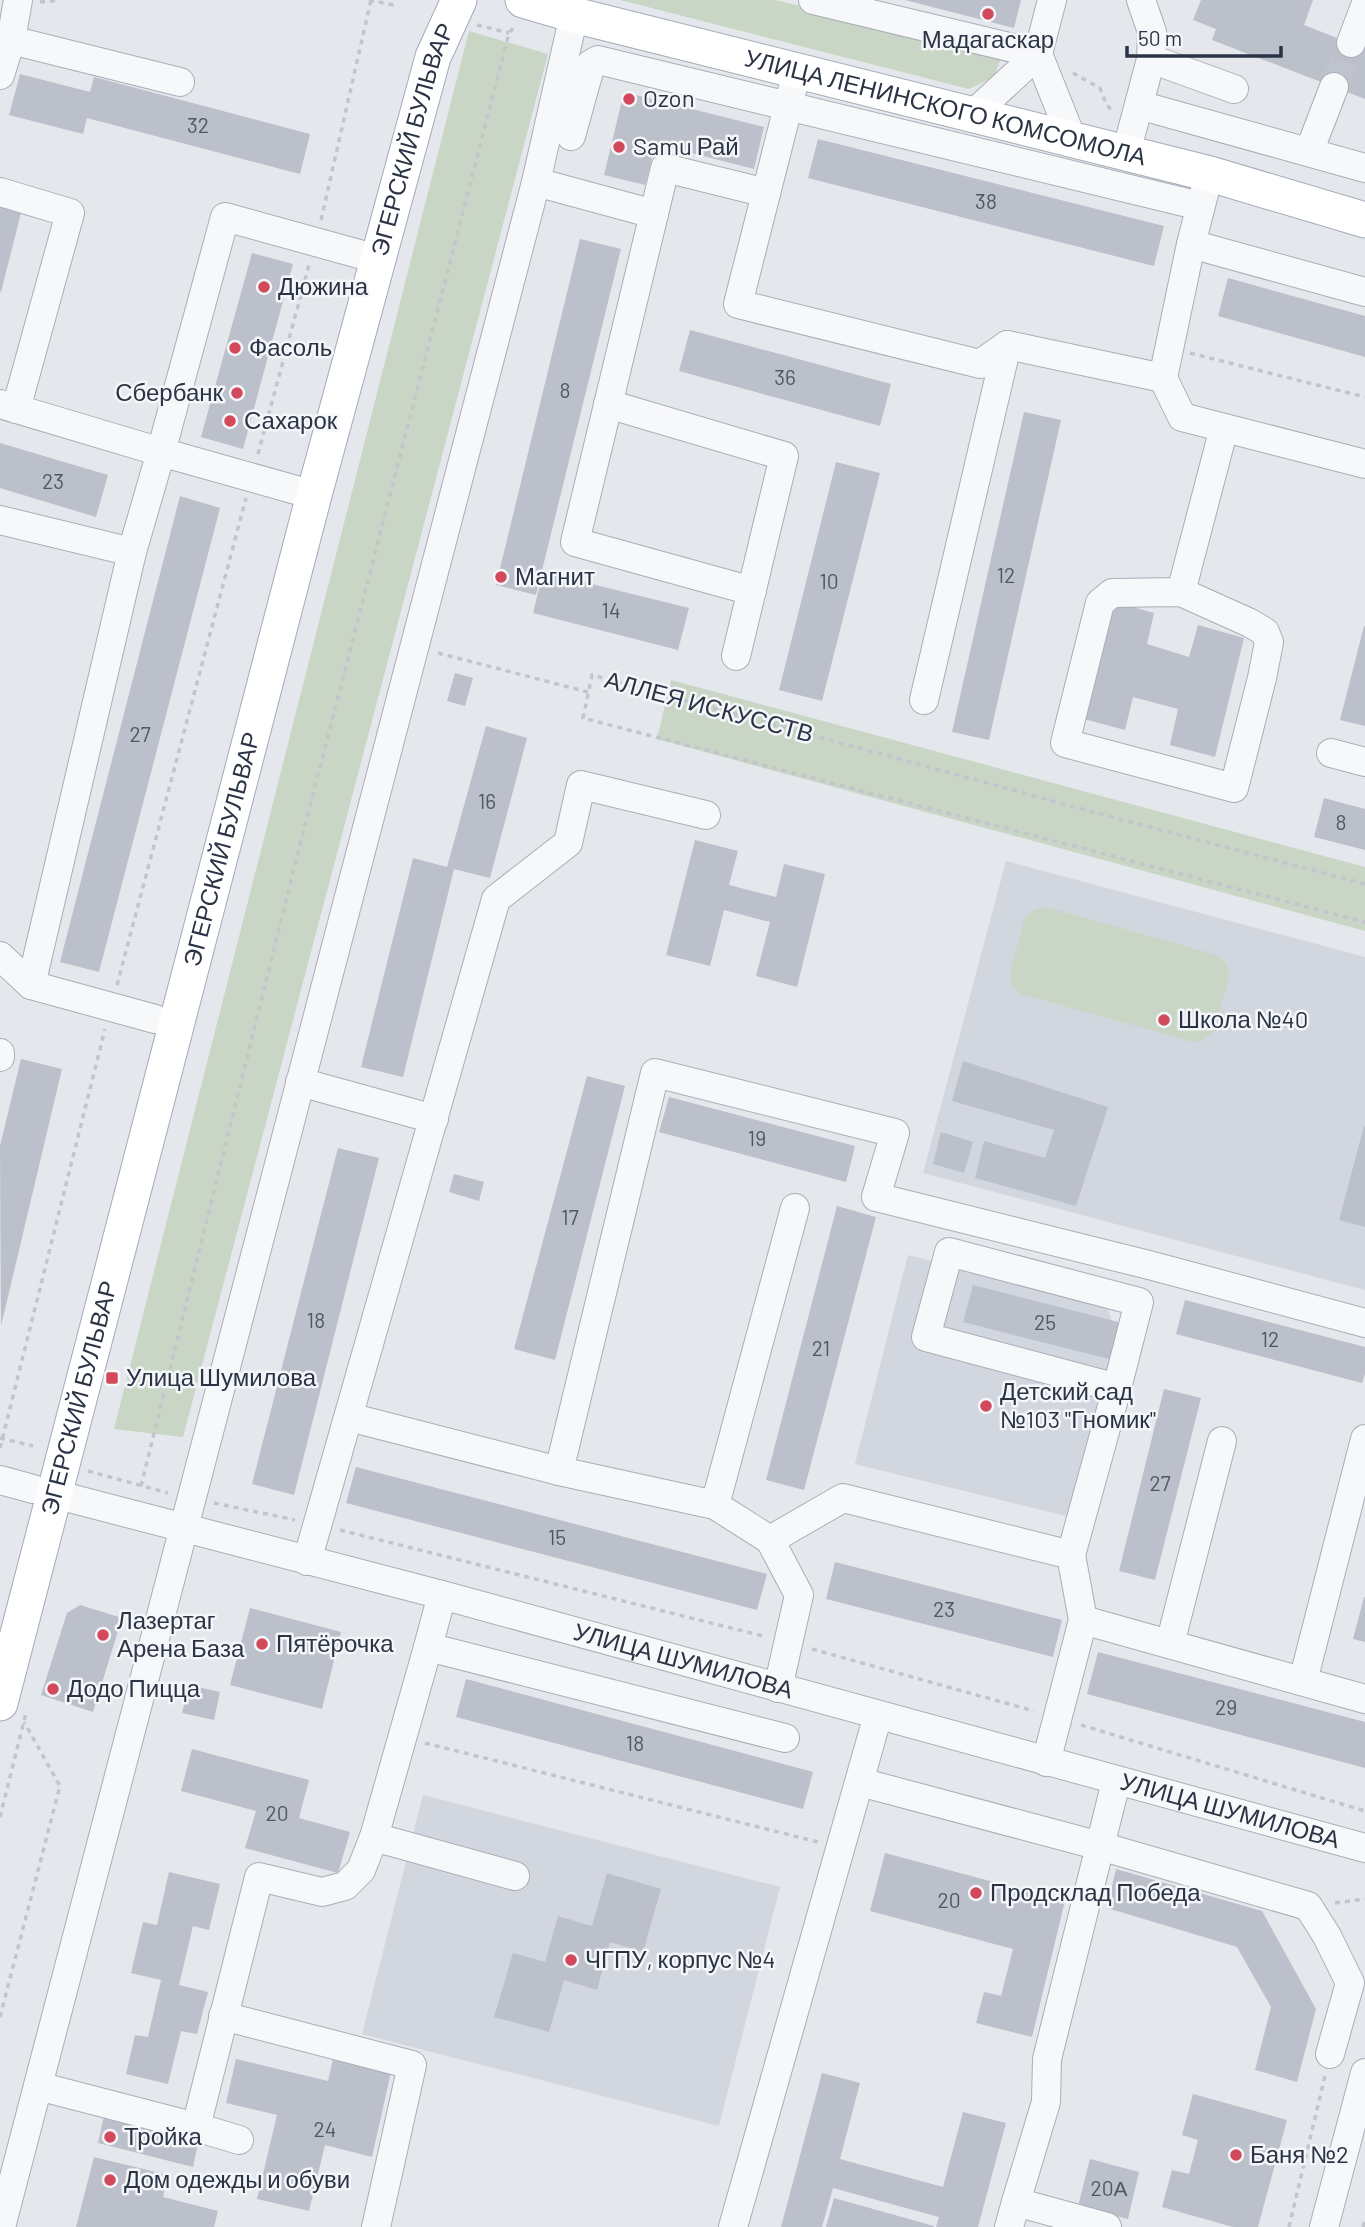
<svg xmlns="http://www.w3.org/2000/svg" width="1365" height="2227" viewBox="0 0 1365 2227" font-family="Barlow,sans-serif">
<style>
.built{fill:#d2d6de}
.green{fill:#c9d6c5}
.building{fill:#bbc0ca}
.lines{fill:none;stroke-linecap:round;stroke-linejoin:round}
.minor-tunnel{stroke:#bfc3cb;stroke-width:28;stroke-dasharray:28 14;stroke-linecap:butt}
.minor-casing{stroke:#a9aeb7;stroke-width:30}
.major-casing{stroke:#a3abb8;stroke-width:37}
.path{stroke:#c2c5cb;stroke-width:3.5;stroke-dasharray:5 5;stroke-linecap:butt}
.minor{stroke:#f7f8fa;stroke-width:28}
.major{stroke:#fff;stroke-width:35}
.poi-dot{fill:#d1495b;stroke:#f4f6f9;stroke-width:2.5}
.labels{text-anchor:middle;stroke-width:5;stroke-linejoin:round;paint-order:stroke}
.number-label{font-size:21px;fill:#4f5766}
.poi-label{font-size:24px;fill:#2b3445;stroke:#f4f6f9;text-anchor:start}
.street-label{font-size:24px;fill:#2b3445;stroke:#f4f6f9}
</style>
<rect width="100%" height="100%" fill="#e4e7ec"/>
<!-- built -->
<path class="built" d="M1006,861L1365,957V1290L923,1173Z
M908,1255L1107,1305L1119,1349L1070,1517L855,1464Z
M423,1795L780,1887L719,2126L362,2034Z"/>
<!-- green -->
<path class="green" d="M620,0H775L1002,56L994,77L969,89Z
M469,31L548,54L183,1437L114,1429Z
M671,680L1365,867V931L657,739Z
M1046,907L1217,955C1226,961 1229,966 1229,977L1215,1029C1209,1038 1204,1041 1193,1042L1021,994C1013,988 1010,983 1010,973L1024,920C1030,911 1035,908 1046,907Z"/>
<!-- building -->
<path class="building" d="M905,0H1021L1014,28Z
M1201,0H1313L1304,25L1365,49V99L1212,40L1216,29L1193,20Z
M20,74L90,92L94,77L310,134L300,174L87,118L83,134L9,115Z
M624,92L764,127L754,169L656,144L645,185L604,175Z
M818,139L1164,226L1154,266L808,178Z
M0,208L21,213L1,292H0Z
M580,239L621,249L536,595L496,585Z
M252,253L293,264L243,449L201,437Z
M1228,278L1365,316V357L1218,316Z
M690,330L891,384L880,426L679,371Z
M1024,412L1061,420L989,740L952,732Z
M0,443L108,475L96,517L0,488Z
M836,462L880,473L822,701L779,690Z
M180,496L220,508L99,972L60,962Z
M543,572L689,608L678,650L533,613Z
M1115,602L1154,613L1147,644L1189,657L1198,625L1244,638L1215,757L1170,745L1178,709L1133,697L1125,730L1084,719Z
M1364,626H1365V726L1340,720Z
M455,673L473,678L465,706L447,701Z
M486,726L527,738L490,878L454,869L403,1077L361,1067L413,858L447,867Z
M1324,798L1365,809V850L1314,837Z
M695,840L738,851L729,885L776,897L784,864L825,874L797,987L756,976L770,922L724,910L710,966L666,955Z
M21,1059L62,1069L1,1326L0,1146Z
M963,1061L1108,1107L1076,1206L975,1178L984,1141L1045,1158L1054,1130L952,1101Z
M587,1076L625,1086L555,1360L514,1349Z
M669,1097L855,1146L846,1182L659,1132Z
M1364,1126H1365V1227L1339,1220Z
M941,1132L973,1142L964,1173L933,1164Z
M338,1148L379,1158L294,1495L252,1484Z
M454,1174L484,1182L479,1201L449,1192Z
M837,1206L876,1217L804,1490L766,1480Z
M973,1285L1126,1324L1117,1361L963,1322Z
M1185,1300L1365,1347V1374L1362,1383L1176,1334Z
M1164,1389L1201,1398L1155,1580L1119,1571Z
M356,1467L767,1574L757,1610L346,1503Z
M835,1562L1062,1620L1053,1657L826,1599Z
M1364,1597L1365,1598V1642L1353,1639Z
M80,1605L122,1618L93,1712L41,1695L67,1613Z
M250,1608L341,1632L322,1709L230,1685Z
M1098,1652L1365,1722V1768L1087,1694Z
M466,1679L813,1772L803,1809L456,1717Z
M189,1685L220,1692L214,1720L182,1713Z
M192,1749L309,1780L299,1818L350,1832L338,1873L245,1848L256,1811L181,1791Z
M885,1853L1065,1901L1032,2037L976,2023L984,1992L1001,1996L1013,1949L870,1911Z
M1116,1869L1262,1911L1316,2009L1297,2082L1255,2070L1271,2007L1237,1947L1107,1908Z
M169,1872L220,1884L209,1930L193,1926L179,1985L208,1992L197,2034L181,2031L168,2084L126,2074L135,2035L148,2037L161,1980L131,1973L143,1922L157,1925Z
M607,1873L661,1889L643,1952L610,1942L597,1990L564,1980L549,2032L494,2017L513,1953L545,1962L558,1916L592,1926Z
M335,2050L393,2063L372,2157L325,2145L309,2211L257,2199L277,2115L226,2103L236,2059L328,2081Z
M822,2073L860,2083L840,2159L943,2187L963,2112L1006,2123L978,2227H936L939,2217L833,2188L822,2227H781Z
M1193,2094L1287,2120L1258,2227H1233L1162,2207L1172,2170L1189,2174L1198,2140L1182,2135Z
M105,2112L199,2138L193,2167L98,2143Z
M94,2157L168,2175L163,2197L218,2211L214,2227H76Z
M1090,2159L1139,2172L1128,2219L1078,2206Z
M834,2198L934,2226V2227H826Z"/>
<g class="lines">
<!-- minor-tunnel -->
<path class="minor-tunnel" d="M1334,87L1351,43"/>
<defs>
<g id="minor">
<path d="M813,0L1038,54"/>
<path d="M11,40L180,82"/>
<path d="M1351,43L1365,6"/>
<path d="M1038,54L1072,139"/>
<path d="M1151,59L1234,89"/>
<path d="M0,75L11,40L18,0"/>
<path d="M793,87L738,304L980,364L1007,345L1163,378"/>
<path d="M1139,105L1365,168"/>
<path d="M972,115L1038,54L1052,0"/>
<path d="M571,136L591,64L598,60L1200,206"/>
<path d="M1309,152L1334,87"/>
<path d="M1126,153L1151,59L1152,32L1141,0"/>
<path d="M536,182L654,214"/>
<path d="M1205,190L1191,244L1163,378L1182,417L1365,464"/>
<path d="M0,192L70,213L16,409"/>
<path d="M1191,244L1365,292"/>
<path d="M0,404L161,452L132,552L31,985"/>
<path d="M608,404L784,456L736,656"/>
<path d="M296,490L161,452L225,217L359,254"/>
<path d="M0,520L132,552"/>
<path d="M752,591L575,542L665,168L766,193"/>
<path d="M1181,592L1112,593L1100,603L1065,743L1234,788L1262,678L1269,642L1265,632L1250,623L1181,592L1224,428"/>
<path d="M924,700L1007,345"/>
<path d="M1331,753L1365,762"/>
<path d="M0,956L31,985L155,1019"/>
<path d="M0,1053V1057"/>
<path d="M300,1082L434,1119"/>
<path d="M349,1417L559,1471L715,1505L770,1540L799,1595L778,1688"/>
<path d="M559,1471L655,1073L895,1133L876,1197L1149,1265L1365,1323"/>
<path d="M0,1480L33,1489"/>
<path id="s1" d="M54,1494L442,1595L1365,1848"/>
<path d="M715,1505L795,1208"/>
<path d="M770,1540L843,1498L1071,1555L1083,1620L1046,1762"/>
<path d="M1071,1555L1117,1388L926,1337L949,1252L1139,1302L1117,1388"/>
<path d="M307,1561L496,899L568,843L581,785L706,815"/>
<path d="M442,1595L428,1647L785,1738"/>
<path d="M1083,1620L1365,1699"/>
<path d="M1170,1644L1222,1441"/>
<path d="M1303,1681L1365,1439"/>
<path d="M860,1782L1100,1846L1308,1906L1327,1936L1350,1983L1330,2054"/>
<path d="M374,1837L515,1876"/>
<path d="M223,2016L412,2065L376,2227"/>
<path d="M38,2086L196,2127L259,1877L322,1892L345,1886L361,1870L374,1837L428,1647"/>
<path d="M196,2127L239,2140"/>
<path d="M1016,2202L1046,2102L1047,2059L1116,1782"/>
<path d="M1,2227L536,182L574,15"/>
<path d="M733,2227L878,1715"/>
<path d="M1009,2227L1016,2202L1107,2227"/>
<path d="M1324,2227L1365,2073"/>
</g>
<g id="major">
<path id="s2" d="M523,0L574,15L1210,174L1365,220"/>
<path id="s3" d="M0,1703L314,495L433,57L459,0"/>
</g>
</defs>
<!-- minor casing -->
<use href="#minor" class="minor-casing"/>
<!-- major casing -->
<use href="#major" class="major-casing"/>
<!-- path -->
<path class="path" d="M369,0L398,6
M40,2L59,0
M477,25L509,33
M1073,73L1100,88L1106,104L1114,113
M321,220L371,0
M1190,353L1365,397
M258,454L309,265
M438,653L588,692
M1365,884L1093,812L592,675L583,718L1365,922
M117,985L246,498
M0,1438L33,1446
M0,1448L105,1029
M88,1471L168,1493
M141,1486L295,864L509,33L516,25
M214,1503L295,1520
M340,1530L767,1637
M812,1649L1034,1711
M1081,1725L1365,1811
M425,1743L818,1842
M0,1817L26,1713
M1335,1903L1365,1899
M0,2017L60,1786L24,1722
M1289,2227L1325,2076
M1363,2227L1365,2219"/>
<!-- minor -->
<use href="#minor" class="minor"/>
<!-- major -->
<use href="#major" class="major"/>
</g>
<!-- markers -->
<g class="poi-dot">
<circle cx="988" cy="14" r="7"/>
<circle cx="629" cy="99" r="7"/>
<circle cx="619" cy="147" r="7"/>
<circle cx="264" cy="287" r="7"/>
<circle cx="235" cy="348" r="7"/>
<circle cx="237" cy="393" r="7"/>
<circle cx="230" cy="421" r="7"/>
<circle cx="501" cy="577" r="7"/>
<circle cx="1164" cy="1020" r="7"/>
<rect x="105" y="1371" width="14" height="14" rx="3.5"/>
<circle cx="986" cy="1406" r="7"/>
<circle cx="103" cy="1635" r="7"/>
<circle cx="262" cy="1644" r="7"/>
<circle cx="53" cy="1689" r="7"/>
<circle cx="976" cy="1893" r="7"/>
<circle cx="571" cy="1960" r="7"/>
<circle cx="110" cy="2137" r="7"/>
<circle cx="1236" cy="2155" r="7"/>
<circle cx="110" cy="2180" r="7"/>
</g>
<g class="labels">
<!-- number labels -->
<g class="number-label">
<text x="198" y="133">32</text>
<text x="986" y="209">38</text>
<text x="785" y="385">36</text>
<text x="565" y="398">8</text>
<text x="53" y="489">23</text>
<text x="1006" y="583">12</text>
<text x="829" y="589">10</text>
<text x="611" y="618">14</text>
<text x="140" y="742">27</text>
<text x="487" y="809">16</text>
<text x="1341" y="830">8</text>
<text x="757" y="1146">19</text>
<text x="570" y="1225">17</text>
<text x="316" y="1328">18</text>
<text x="1045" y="1330">25</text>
<text x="1270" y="1347">12</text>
<text x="821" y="1356">21</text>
<text x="1160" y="1491">27</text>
<text x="557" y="1545">15</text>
<text x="944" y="1617">23</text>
<text x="1226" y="1715">29</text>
<text x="635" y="1751">18</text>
<text x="277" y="1821">20</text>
<text x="949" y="1908">20</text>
<text x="325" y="2137">24</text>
<text x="1109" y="2196">20А</text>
</g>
<!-- poi labels -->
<g class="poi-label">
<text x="988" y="48" text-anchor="middle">Мадагаскар</text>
<text x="643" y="107">Ozon</text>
<text x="633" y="155">Samu Рай</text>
<text x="278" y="295">Дюжина</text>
<text x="249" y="356">Фасоль</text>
<text x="223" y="401" text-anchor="end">Сбербанк</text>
<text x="244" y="429">Сахарок</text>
<text x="515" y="585">Магнит</text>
<text x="1178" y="1028">Школа №40</text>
<text x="126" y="1386">Улица Шумилова</text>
<text x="1000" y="1400">Детский сад<tspan x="1000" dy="28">№103 "Гномик"</tspan></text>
<text x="117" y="1629">Лазертаг<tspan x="117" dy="28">Арена База</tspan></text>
<text x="276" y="1652">Пятёрочка</text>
<text x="67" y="1697">Додо Пицца</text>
<text x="990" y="1901">Продсклад Победа</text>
<text x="585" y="1968">ЧГПУ, корпус №4</text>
<text x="124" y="2145">Тройка</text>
<text x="1250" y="2163">Баня №2</text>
<text x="124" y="2188">Дом одежды и обуви</text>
</g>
<!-- street labels -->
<g class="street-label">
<text dy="8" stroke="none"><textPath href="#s2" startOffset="436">УЛИЦА ЛЕНИНСКОГО КОМСОМОЛА</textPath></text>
<text dy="8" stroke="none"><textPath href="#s3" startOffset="1617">ЭГЕРСКИЙ БУЛЬВАР</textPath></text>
<text transform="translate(709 707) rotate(15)" y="8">АЛЛЕЯ ИСКУССТВ</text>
<text dy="8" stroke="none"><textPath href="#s3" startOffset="882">ЭГЕРСКИЙ БУЛЬВАР</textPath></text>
<text dy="8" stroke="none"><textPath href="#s3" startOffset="315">ЭГЕРСКИЙ БУЛЬВАР</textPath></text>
<text dy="8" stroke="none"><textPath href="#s1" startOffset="651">УЛИЦА ШУМИЛОВА</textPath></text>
<text dy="8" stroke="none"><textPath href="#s1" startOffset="1218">УЛИЦА ШУМИЛОВА</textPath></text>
</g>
</g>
<!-- scale -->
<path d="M1127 46v10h154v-10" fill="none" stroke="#2b3445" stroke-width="3.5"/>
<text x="1138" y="46" font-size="21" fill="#2b3445" stroke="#f4f6f9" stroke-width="5" paint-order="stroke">50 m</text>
</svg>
